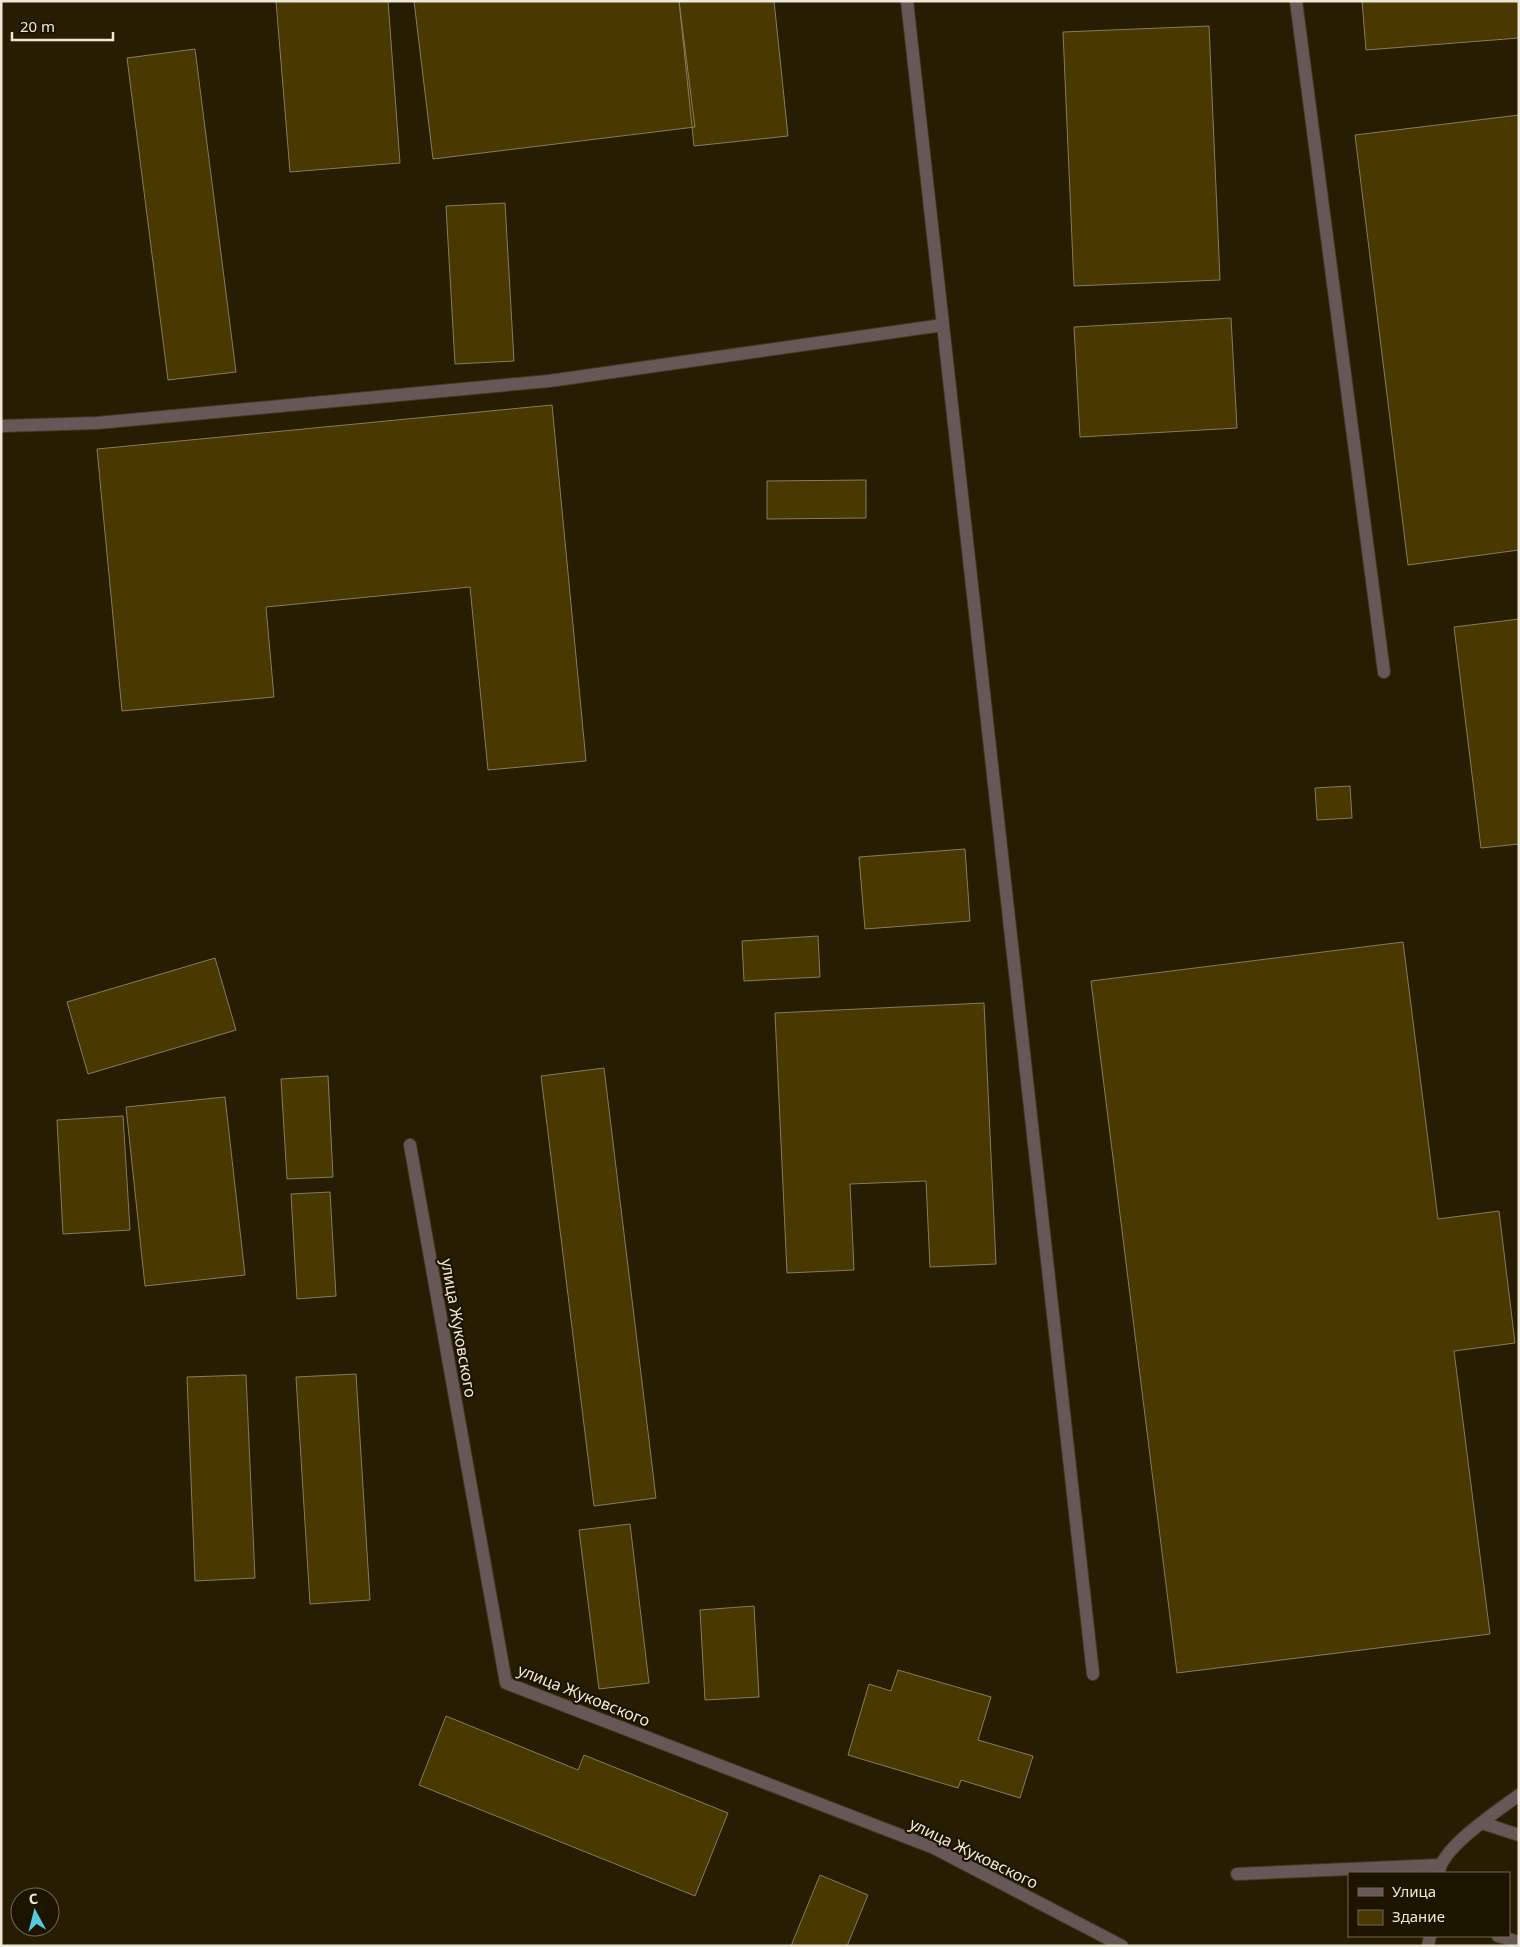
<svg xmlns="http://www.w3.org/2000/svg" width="1520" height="1947" viewBox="0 0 1520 1947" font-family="'Noto Sans',sans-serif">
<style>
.building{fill:#493800;stroke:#867c5e}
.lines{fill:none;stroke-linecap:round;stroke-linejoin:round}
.service-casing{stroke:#433920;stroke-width:14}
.minor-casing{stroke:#433920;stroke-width:14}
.service{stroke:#675858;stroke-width:12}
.minor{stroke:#675858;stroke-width:12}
.labels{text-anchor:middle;stroke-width:4.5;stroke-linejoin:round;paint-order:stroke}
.street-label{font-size:16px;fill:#eee8d7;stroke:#1d1400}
</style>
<rect width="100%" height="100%" fill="#271d02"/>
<!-- building -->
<path class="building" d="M276,1H388L400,163L290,172Z
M414,1H679L695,127L433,159Z
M679,1H774L788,136L694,146Z
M1362,1H1519V38L1366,50Z
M1209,26L1220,280L1074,286L1063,32Z
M195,49L236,372L168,380L127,58Z
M1519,115V550L1408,565L1355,135Z
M505,203L514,361L455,364L446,206Z
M1231,318L1237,428L1080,437L1074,327Z
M552,405L586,761L488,770L470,587L266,607L274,697L122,711L97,449Z
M866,480V518L767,519V481Z
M1519,619V844L1481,848L1454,627Z
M1350,786L1352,818L1317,820L1315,788Z
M965,849L970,921L865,929L859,857Z
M818,936L820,977L744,981L742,941Z
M1403,942L1438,1219L1499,1211L1515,1343L1454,1351L1490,1634L1177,1673L1091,981Z
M215,958L236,1030L88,1074L67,1002Z
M984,1003L996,1264L930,1267L926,1181L850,1184L854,1270L787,1273L775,1013Z
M604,1068L656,1498L594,1506L541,1076Z
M328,1076L333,1177L287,1179L281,1079Z
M225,1097L245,1275L145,1286L126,1107Z
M123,1116L130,1230L63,1234L57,1120Z
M330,1192L336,1296L297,1299L291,1194Z
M356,1374L370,1600L310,1604L296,1377Z
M246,1375L255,1578L195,1581L187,1377Z
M630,1524L649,1683L599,1689L579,1530Z
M754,1606L759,1697L705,1700L700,1610Z
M898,1670L991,1697L978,1740L1033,1756L1020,1798L961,1780L958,1788L848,1755L869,1684L891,1691Z
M446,1716L578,1770L584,1755L728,1813L695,1896L419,1785Z
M820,1875L868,1895L847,1946H791Z"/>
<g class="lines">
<defs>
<path id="service" d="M907,1L1093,1674
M1296,1L1384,672
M1,426L97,423L549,381L943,325
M1482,1823L1519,1835
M1439,1872C1442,1847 1499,1810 1519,1795
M1237,1874L1440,1865
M1498,1936L1519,1942
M1428,1946L1430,1936"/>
<path id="minor" d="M410,1145L506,1683L934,1848L1122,1946"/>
</defs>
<!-- service casing -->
<use href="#service" class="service-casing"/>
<!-- minor casing -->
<use href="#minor" class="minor-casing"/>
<!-- service -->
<use href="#service" class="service"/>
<!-- minor -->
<use href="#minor" class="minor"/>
</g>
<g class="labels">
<!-- street labels -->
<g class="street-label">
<text transform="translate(459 1328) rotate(80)" y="6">улица Жуковского</text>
<text transform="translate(584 1695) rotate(22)" y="6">улица Жуковского</text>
<text transform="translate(974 1853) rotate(26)" y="6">улица Жуковского</text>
</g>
</g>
<!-- border -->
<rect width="1520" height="1947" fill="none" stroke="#eee8d7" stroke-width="5"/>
<!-- legend -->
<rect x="1348" y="1872" width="162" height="65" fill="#1d1400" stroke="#716956"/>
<rect x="1358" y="1888" width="25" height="8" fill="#675858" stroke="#716956"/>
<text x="1392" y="1897" font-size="15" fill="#eee8d7">Улица</text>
<rect x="1358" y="1910" width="25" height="15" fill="#493800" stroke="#716956"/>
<text x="1392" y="1922" font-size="15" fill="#eee8d7">Здание</text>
<!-- north arrow -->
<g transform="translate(35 1912) rotate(353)"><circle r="24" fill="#1d1400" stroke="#716956"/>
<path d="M0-4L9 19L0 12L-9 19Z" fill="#55cadf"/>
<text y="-8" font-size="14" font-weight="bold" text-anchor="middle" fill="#eee8d7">С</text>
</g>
<!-- scale -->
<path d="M12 32v8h101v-8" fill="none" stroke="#eee8d7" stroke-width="2.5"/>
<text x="20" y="32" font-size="15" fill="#eee8d7" stroke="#1d1400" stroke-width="4" paint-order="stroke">20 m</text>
</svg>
